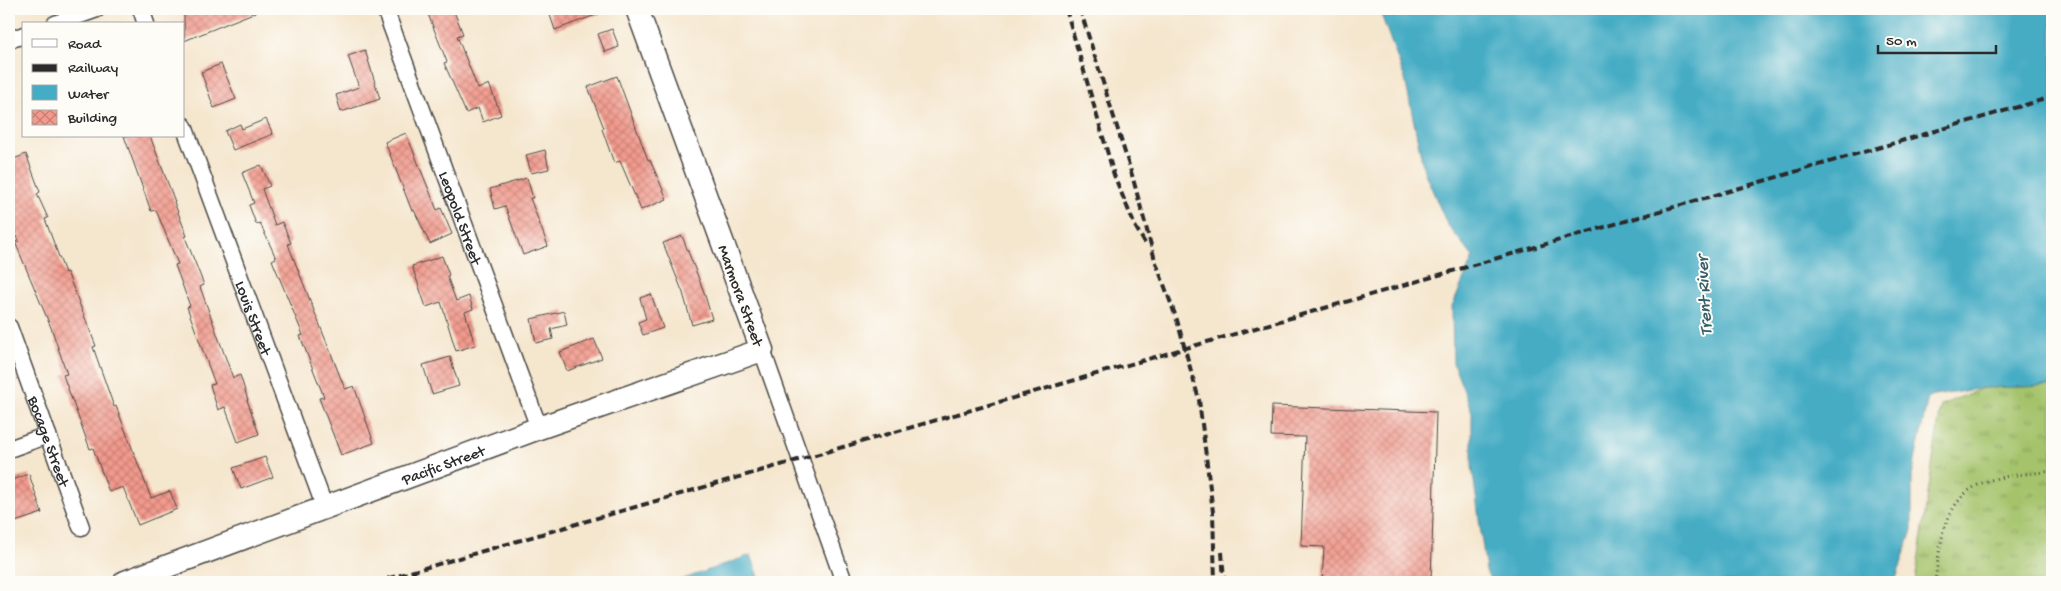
<svg xmlns="http://www.w3.org/2000/svg" width="2061" height="591" viewBox="0 0 2061 591" font-family="'Gochi Hand',sans-serif">
<style>
.grass{fill:url(#grass-tufts);stroke:#68774b}
.water{fill:#44acc4;stroke:#386c78}
.building{fill:url(#building-cross-hatch)}
.lines{fill:none;stroke-linecap:round;stroke-linejoin:round}
.street-casing{stroke:#494743;stroke-width:19}
.secondary-casing{stroke:#494743;stroke-width:25}
.path{stroke:#494743;stroke-width:3;stroke-dasharray:1 4;stroke-linecap:butt}
.street{stroke:#fff;stroke-width:16}
.secondary{stroke:#fff;stroke-width:22}
.rail{stroke:#2b2b2b;stroke-width:4;stroke-dasharray:8 4;stroke-linecap:butt}
.labels{text-anchor:middle;stroke-width:4;stroke-linejoin:round;paint-order:stroke}
.street-label{font-size:16px;fill:#2b2b2b;stroke:#fdfcf7}
.water-label{font-size:18px;font-style:italic;fill:#355f68;stroke:#fdfcf7}
</style>
<defs>
<pattern id="grass-tufts" width="24" height="20" patternUnits="userSpaceOnUse" patternTransform="scale(1.25)"><rect width="24" height="20" fill="#a4c36b"/><path d="M3 7l-1-3M5 7V3M7 7l1-3M15 17l-1-3M17 17v-4M19 17l1-3" fill="none" stroke="#869f58"/></pattern>
<pattern id="building-cross-hatch" width="8" height="8" patternUnits="userSpaceOnUse" patternTransform="scale(1.25)"><rect width="8" height="8" fill="#f39a8d"/><path d="M0 0l8 8M0 8l8-8" fill="none" stroke="#c57e73"/></pattern>
</defs>
<rect width="100%" height="100%" fill="#fdfcf7"/>
<filter id="ink" filterUnits="userSpaceOnUse"><feTurbulence type="fractalNoise" baseFrequency=".02" numOctaves="2"/><feDisplacementMap in="SourceGraphic" scale="10" xChannelSelector="R" yChannelSelector="G"/><feConvolveMatrix kernelMatrix="1 2 1 2 8 2 1 2 1" color-interpolation-filters="sRGB"/></filter>
<filter id="wash" filterUnits="userSpaceOnUse"><feTurbulence type="fractalNoise" baseFrequency=".0096" numOctaves="4" result="noise"/><feDisplacementMap in="SourceGraphic" scale="20" xChannelSelector="R" yChannelSelector="G"/><feGaussianBlur stdDeviation="1.12" result="paint"/><feColorMatrix in="noise" values="0 0 0 0 0 0 0 0 0 0 0 0 0 0 0 0 0 1.4 0 .05"/><feComposite in="paint" operator="in"/></filter>
<g filter="url(#wash)">
<rect width="100%" height="100%" fill="#f5e6ce"/>
<!-- grass -->
<path class="grass" d="M2052,386V582H1915L1941,405L1983,388Z"/>
<!-- water -->
<path class="water" d="M1379,9H2052V386L1983,388L1928,397L1912,476V530L1895,582H1492L1486,571L1472,466V412L1453,363L1452,307L1473,257L1447,224L1424,171L1405,79Z
M751,555L761,582H675Z"/>
<g id="blocks">
<!-- building -->
<path class="building" d="M189,9H263L184,41V14L190,12Z
M426,9H453L463,34L457,36L478,89L489,84L501,115L483,122L478,108L466,113L444,63L447,62Z
M548,9H608L609,10L555,30Z
M612,29L619,47L605,52L598,34Z
M365,50L380,99L341,112L336,95L359,87L348,56Z
M221,64L236,99L214,108L201,72Z
M617,76L648,160H650L667,199L641,210L620,161L614,163L602,129L604,128L588,87Z
M266,119L273,134L233,150L225,131L240,124L242,129Z
M406,133L437,210L441,208L452,234L430,244L414,210L412,211L385,142Z
M124,136H150L175,202H174L187,236L185,237L204,285L200,287L233,378L240,375L248,400H247L259,434L238,442L225,407L218,410L210,385L215,384L187,307L190,306L175,265L178,264L156,210L151,211Z
M545,150L549,169L531,173L526,155Z
M26,154L40,192L37,194L48,218L45,219L65,273L67,272L87,323L96,346L93,347L114,407L116,406L151,498L170,491L177,509L138,525L123,487L109,492L93,448L90,449L63,375L67,374L52,330L15,242L19,241L9,216V161Z
M261,165L270,186L262,189L275,225L282,222L291,243L288,244L300,275L345,389L354,386L374,443L341,455L319,398L324,397L300,336L303,335L272,260L276,258L260,223L256,224L249,205L254,203L242,173Z
M527,178L533,198H530L548,246L523,255L505,206L495,209L490,189Z
M682,236L704,292L712,319L692,325L683,293L663,243Z
M442,256L449,275L447,276L456,301L469,296L473,309L465,312L475,345L456,351L441,302L426,307L412,266Z
M651,294L663,328L643,335L638,322L646,319L640,298Z
M564,311L567,325L551,329L553,339L536,343L531,319Z
M594,339L602,358L567,371L560,352Z
M450,357L459,386L432,394L423,365Z
M1272,406L1436,412L1431,582H1322L1324,547L1301,546L1305,437L1271,436Z
M265,457L273,477L241,489L233,468Z
M29,474L42,513L12,523L9,513V481Z"/>
</g>
</g>
<g filter="url(#ink)">
<use href="#blocks" fill-opacity="0" stroke="#494743" stroke-width="1"/>
<g class="lines">
<defs>
<g id="street">
<path d="M141,9L146,24"/>
<path id="s1" d="M385,9L539,428"/>
<path d="M55,24L97,9"/>
<path d="M9,40L24,35"/>
<path id="s2" d="M184,126L325,508"/>
<path id="s3" d="M9,327L81,527"/>
<path d="M762,350L844,582"/>
<path d="M9,449L48,435"/>
</g>
<g id="secondary">
<path id="s4" d="M125,582L539,428L762,350L637,9"/>
</g>
</defs>
<!-- street casing -->
<use href="#street" class="street-casing"/>
<!-- secondary casing -->
<use href="#secondary" class="secondary-casing"/>
<!-- path -->
<path class="path" d="M1935,582C1940,544 1944,494 1988,481C2008,474 2032,474 2052,471"/>
<!-- street -->
<use href="#street" class="street"/>
<!-- secondary -->
<use href="#secondary" class="secondary"/>
<!-- rail -->
<path class="rail" d="M1066,9L1114,175L1135,226L1146,245
M1080,9L1132,175L1155,260L1177,320L1199,400L1213,512L1215,582
M1222,552L1224,582
M376,582C935,420 1494,260 2052,97"/>
</g>
</g>
<g class="labels">
<!-- street labels -->
<g class="street-label">
<text dy="6" stroke="none"><textPath href="#s1" startOffset="222">Leopold Street</textPath></text>
<text transform="translate(742 295) rotate(70)" y="6">Marmora Street</text>
<text dy="6" stroke="none"><textPath href="#s2" startOffset="204">Louis Street</textPath></text>
<text dy="6" stroke="none"><textPath href="#s3" startOffset="121">Bocage Street</textPath></text>
<text dy="6" stroke="none"><textPath href="#s4" startOffset="339">Pacific Street</textPath></text>
</g>
<!-- water labels -->
<g class="water-label">
<text transform="translate(1703 296) rotate(-93)" y="6">Trent River</text>
</g>
</g>
<!-- margin -->
<rect width="2061" height="591" fill="none" stroke="#fdfcf7" stroke-width="30"/>
<!-- legend -->
<rect x="22" y="22" width="162" height="115" fill="#fdfcf7" stroke="#a9a8a5"/>
<rect x="32" y="39" width="25" height="8" fill="#ffffff" stroke="#a9a8a5"/>
<text x="68" y="48" font-size="15" fill="#2b2b2b">Road</text>
<rect x="32" y="64" width="25" height="8" fill="#2b2b2b" stroke="#a9a8a5"/>
<text x="68" y="72" font-size="15" fill="#2b2b2b">Railway</text>
<rect x="32" y="85" width="25" height="15" fill="#44acc4" stroke="#a9a8a5"/>
<text x="68" y="98" font-size="15" fill="#2b2b2b">Water</text>
<rect x="32" y="110" width="25" height="15" fill="url(#building-cross-hatch)" stroke="#a9a8a5"/>
<text x="68" y="122" font-size="15" fill="#2b2b2b">Building</text>
<!-- scale -->
<path d="M1878 45v8h118v-8" fill="none" stroke="#2b2b2b" stroke-width="2.5"/>
<text x="1886" y="45" font-size="15" fill="#2b2b2b" stroke="#fdfcf7" stroke-width="4" paint-order="stroke">50 m</text>
</svg>
